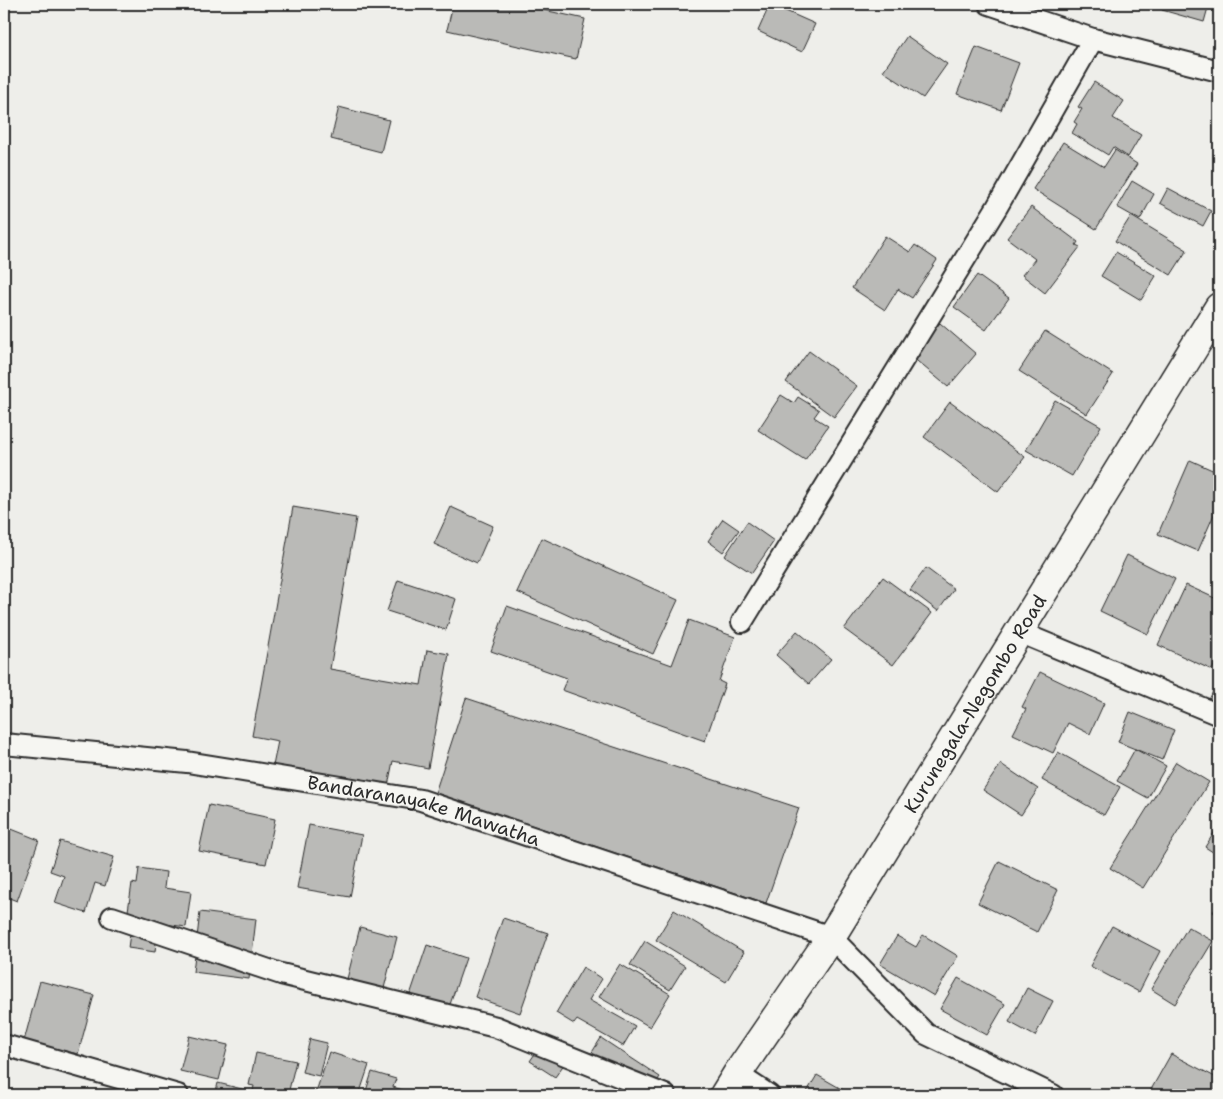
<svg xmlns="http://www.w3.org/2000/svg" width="1223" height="1099" viewBox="0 0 1223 1099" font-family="'Shantell Sans',sans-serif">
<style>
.building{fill:#babab7;stroke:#2b2b2b}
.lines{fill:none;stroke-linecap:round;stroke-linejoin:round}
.minor-casing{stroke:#2b2b2b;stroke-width:24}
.primary-casing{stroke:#2b2b2b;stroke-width:31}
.minor{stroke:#f6f6f2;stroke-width:20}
.primary{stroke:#f6f6f2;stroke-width:28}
.labels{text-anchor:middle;stroke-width:4;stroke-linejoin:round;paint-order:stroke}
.street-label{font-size:19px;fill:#2b2b2b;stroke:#f6f6f2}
</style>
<rect width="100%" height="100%" fill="#eeeeea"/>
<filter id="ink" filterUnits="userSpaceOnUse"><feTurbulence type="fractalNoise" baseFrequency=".02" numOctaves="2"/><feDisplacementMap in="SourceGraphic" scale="10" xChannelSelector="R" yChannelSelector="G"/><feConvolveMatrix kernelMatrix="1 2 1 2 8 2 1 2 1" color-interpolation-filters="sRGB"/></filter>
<g filter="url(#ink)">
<!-- building -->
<path class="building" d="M453,4H516L585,19L576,59L447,30Z
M770,4L815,24L802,52L758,31Z
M1164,4H1209L1204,22L1162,10Z
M907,36L947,64L923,98L883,71Z
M976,47L1019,63L1001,110L957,94Z
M1094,82L1124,101L1113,118L1141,135L1128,157L1113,147L1108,155L1072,133L1077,124L1074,122L1082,109L1078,107Z
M339,107L389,120L381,152L331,139Z
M1063,142L1104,167L1115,150L1137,164L1096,229L1033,189Z
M1132,181L1154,194L1140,220L1117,207Z
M1168,188L1211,211L1203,226L1160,203Z
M1031,207L1078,242L1076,245L1080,247L1045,293L1022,275L1035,259L1007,238Z
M1131,216L1187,250L1171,275L1115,241Z
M885,236L910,252L915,245L937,260L912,298L898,289L885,310L852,288Z
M1116,252L1156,276L1141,300L1101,276Z
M977,275L1009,298L986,330L954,307Z
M940,323L976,354L948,387L911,356Z
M1045,331L1113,374L1087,414L1019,371Z
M809,351L857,386L834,417L786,382Z
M781,395L794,403L798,397L819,410L814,417L828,426L805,460L758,430Z
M1055,400L1101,426L1072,476L1026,450Z
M950,402L1025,457L998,492L924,437Z
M1190,460L1219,473V503L1198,551L1158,534Z
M293,507L356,518L330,669L421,685L427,650L449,654L428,768L393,761L388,786L273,766L278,741L252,736Z
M451,507L493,526L477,563L434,544Z
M723,519L739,530L723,552L708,541Z
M747,522L774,541L752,573L725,556Z
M542,538L678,600L653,654L517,592Z
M1127,555L1175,579L1148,634L1100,611Z
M926,568L954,589L938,611L910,590Z
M883,577L932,613L893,665L844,629Z
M398,580L456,599L446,630L387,611Z
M1186,585L1219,600V656L1212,670L1158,645Z
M507,606L672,665L689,620L735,637L719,681L725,684L705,741L562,690L567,678L491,651Z
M797,631L831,659L809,684L776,655Z
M1040,672L1104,703L1090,734L1068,723L1053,753L1013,734L1026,709L1022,707Z
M1219,679V707L1208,702Z
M466,698L799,808L766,903L435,793Z
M1130,712L1174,730L1162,760L1118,742Z
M1135,749L1166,766L1148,798L1117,781Z
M1058,752L1120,787L1104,815L1042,780Z
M1176,762L1209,782L1143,888L1110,868Z
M1001,764L1038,789L1021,815L983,790Z
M209,805L275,819L266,864L199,851Z
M309,825L362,835L350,897L297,888Z
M1219,825V856L1205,847Z
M4,826L39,840L17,901L4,896Z
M60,841L114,857L105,886L95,883L86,913L55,903L64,876L50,871Z
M999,861L1058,890L1037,932L978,903Z
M139,868L166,872L164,888L191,892L186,927L158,923L155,952L128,948L132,919L127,918L132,883L137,884Z
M1219,903V916L1213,912Z
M674,910L744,952L726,982L656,940Z
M200,912L256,919L249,979L193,972Z
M503,918L548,933L520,1013L475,997Z
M1112,926L1160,951L1139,992L1090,966Z
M360,927L397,937L380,1004L343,995Z
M1188,927L1213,941L1175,1004L1151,989Z
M923,935L958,956L934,996L880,964L897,936L916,947Z
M645,941L685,966L670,990L630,965Z
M427,945L466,958L447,1013L408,1001Z
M620,964L670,994L650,1027L599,997Z
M583,967L602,979L589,1000L635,1026L623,1046L577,1020L574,1024L556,1013Z
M958,978L1005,1004L987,1035L940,1009Z
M40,981L94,995L78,1054L24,1041Z
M1027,988L1053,1001L1035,1036L1009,1022Z
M189,1036L228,1045L219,1080L180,1071Z
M547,1036L572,1053L555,1077L530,1061Z
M601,1038L660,1077L647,1095H631L584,1065Z
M310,1039L327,1043L319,1076L302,1072Z
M329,1052L369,1065L359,1095H315Z
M256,1053L296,1061L288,1094L271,1090L270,1095H252L254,1086L249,1085Z
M1171,1054L1219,1079L1218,1095H1148Z
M372,1072L396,1079L393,1087L419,1095H380L366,1091Z
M817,1075L852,1095H805Z
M218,1083L246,1090L245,1095H215Z"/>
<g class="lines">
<defs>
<g id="minor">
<path d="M989,4L1093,39L1219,71"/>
<path d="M742,622L997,207L1093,39"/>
<path d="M1019,632L1219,715"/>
<path id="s1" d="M4,744L187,762L421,800L831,937L926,1034L1053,1095"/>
<path d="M112,917L281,974L496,1027L665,1095"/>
<path d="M4,1045L178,1095"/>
<path d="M737,1074L769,1095"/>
</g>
<g id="primary">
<path id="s2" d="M724,1095L737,1074L831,937L1219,307"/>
</g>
</defs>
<!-- minor casing -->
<use href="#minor" class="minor-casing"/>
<!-- primary casing -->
<use href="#primary" class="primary-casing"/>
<!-- minor -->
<use href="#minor" class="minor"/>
<!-- primary -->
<use href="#primary" class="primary"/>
</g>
</g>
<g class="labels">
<!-- street labels -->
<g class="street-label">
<text dy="7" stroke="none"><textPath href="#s2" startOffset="465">Kurunegala-Negombo Road</textPath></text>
<text dy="7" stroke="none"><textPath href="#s1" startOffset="426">Bandaranayake Mawatha</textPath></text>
</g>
</g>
<!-- margin -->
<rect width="1223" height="1099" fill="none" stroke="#f6f6f2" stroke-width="20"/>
<rect x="10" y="10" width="1203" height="1079" fill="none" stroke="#2b2b2b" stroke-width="2" filter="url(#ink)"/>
</svg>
